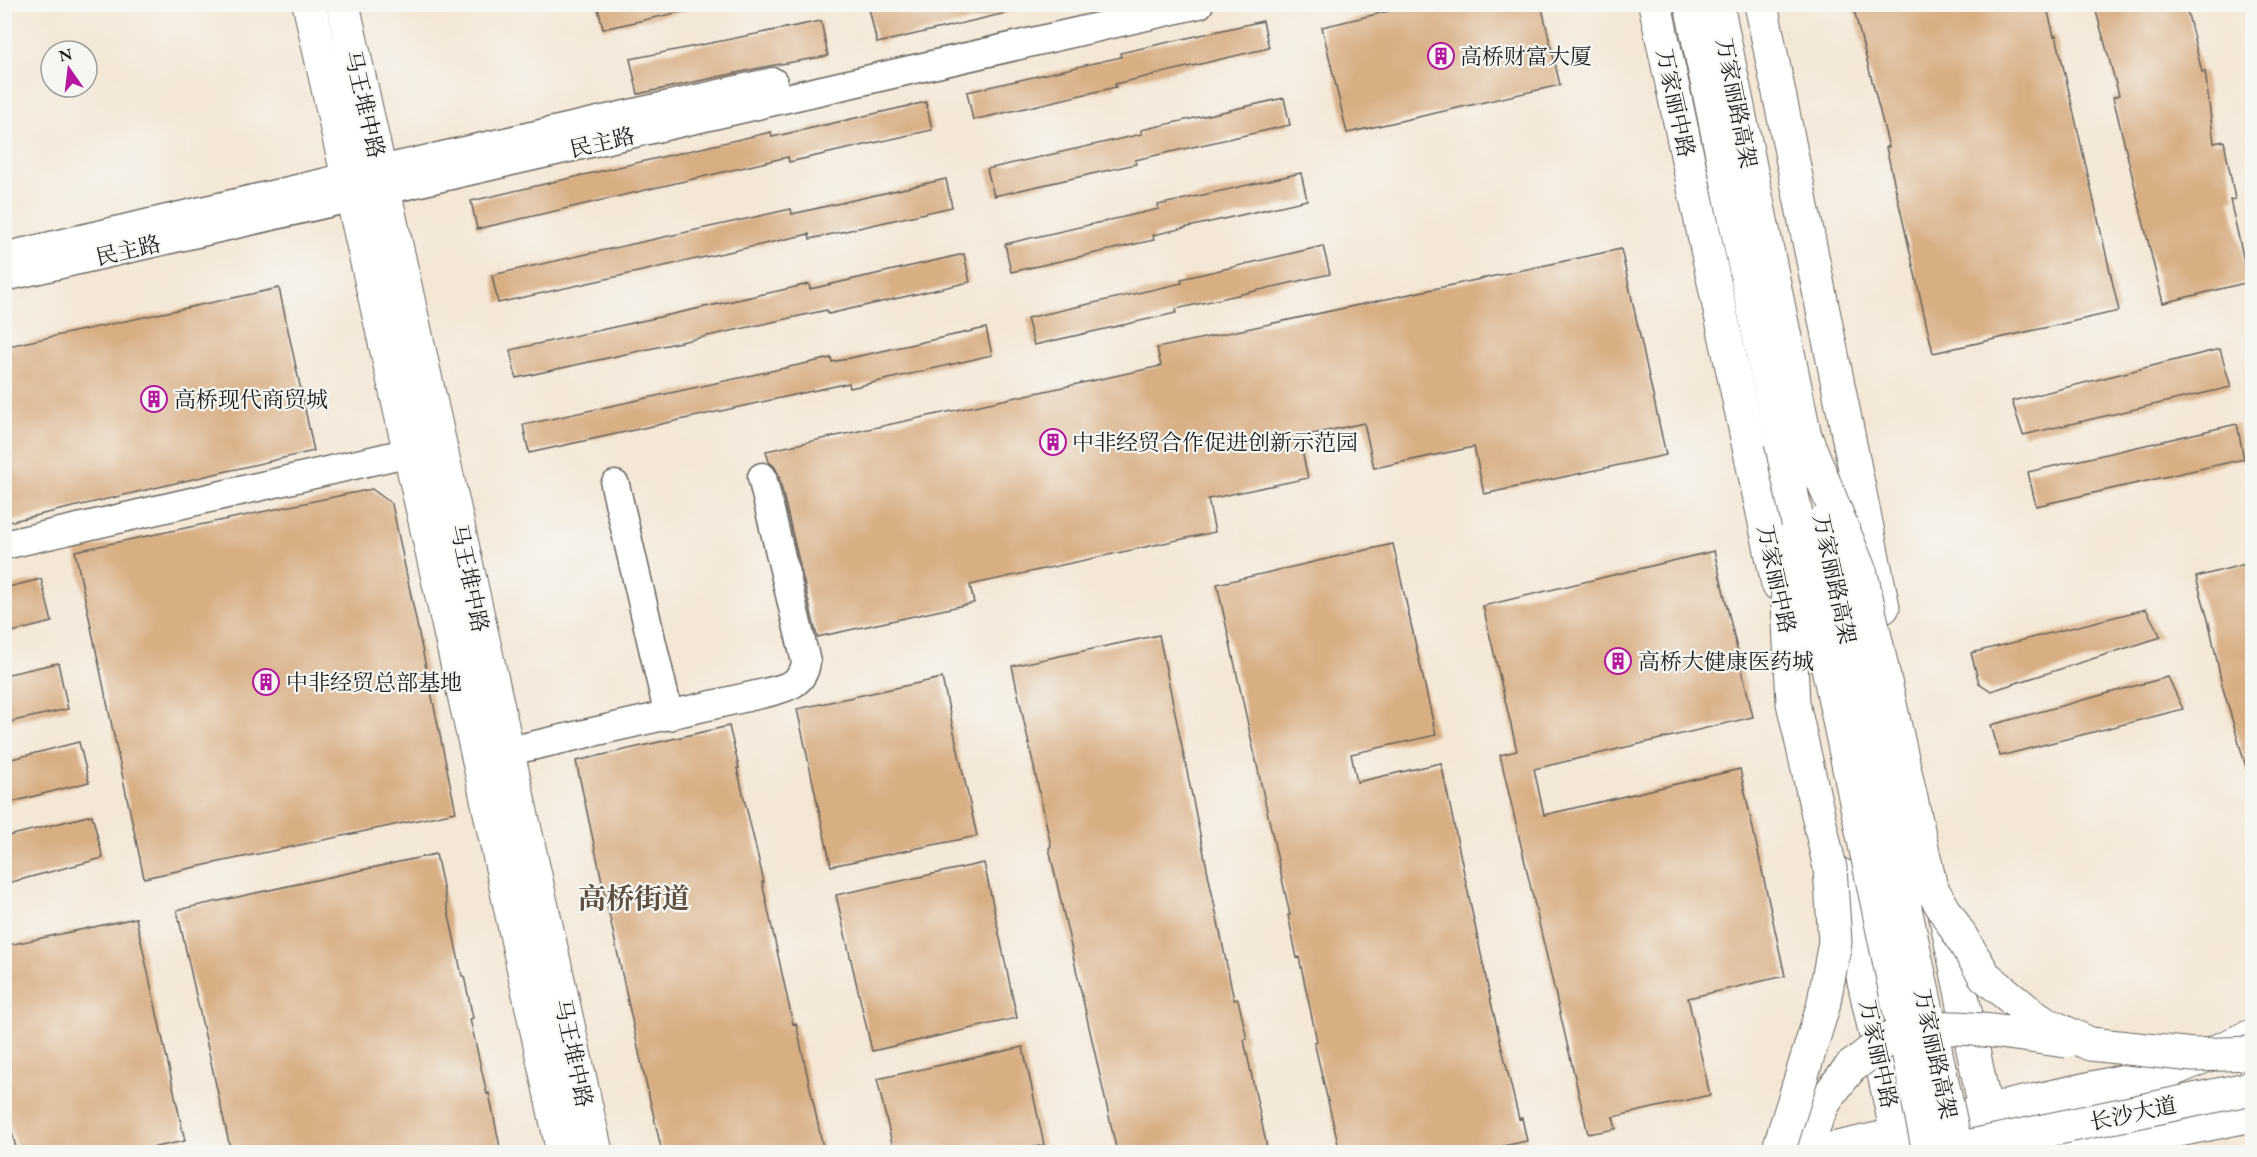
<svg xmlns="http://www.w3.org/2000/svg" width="2257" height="1157" viewBox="0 0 2257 1157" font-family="'EB Garamond','Noto Serif SC',serif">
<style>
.building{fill:#d8ae83}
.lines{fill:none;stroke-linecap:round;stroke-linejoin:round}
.minor-casing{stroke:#68635d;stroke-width:31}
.major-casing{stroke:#68635d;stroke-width:35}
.highway-casing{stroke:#68635d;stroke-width:35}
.minor{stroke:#fff;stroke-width:28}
.major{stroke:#fff;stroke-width:33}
.highway{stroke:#fff;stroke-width:33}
.highway-bridge-casing{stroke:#68635d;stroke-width:35;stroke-linecap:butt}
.highway-bridge{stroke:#fff;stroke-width:33}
.labels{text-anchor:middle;stroke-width:4.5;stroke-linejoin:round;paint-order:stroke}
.poi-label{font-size:22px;fill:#1c1c1c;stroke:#f6f6f2;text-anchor:start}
.street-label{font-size:22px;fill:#1c1c1c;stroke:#f6f6f2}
.district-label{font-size:28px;font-weight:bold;fill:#5e4f40;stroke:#f6f6f2}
</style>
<rect width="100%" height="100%" fill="#f6f6f2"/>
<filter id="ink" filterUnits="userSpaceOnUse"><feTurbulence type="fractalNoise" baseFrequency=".0167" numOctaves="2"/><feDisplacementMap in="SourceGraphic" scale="12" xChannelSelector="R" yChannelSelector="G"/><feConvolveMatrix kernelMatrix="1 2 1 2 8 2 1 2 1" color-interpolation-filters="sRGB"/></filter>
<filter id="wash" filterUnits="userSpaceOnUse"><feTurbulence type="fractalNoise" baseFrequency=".008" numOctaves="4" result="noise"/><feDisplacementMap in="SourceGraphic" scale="24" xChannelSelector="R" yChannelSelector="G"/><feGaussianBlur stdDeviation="1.35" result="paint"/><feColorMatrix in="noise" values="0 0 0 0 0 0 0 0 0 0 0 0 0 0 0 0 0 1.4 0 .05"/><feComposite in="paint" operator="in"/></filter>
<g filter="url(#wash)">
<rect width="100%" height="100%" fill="#f4e7d5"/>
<g id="blocks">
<!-- building -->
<path class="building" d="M597,4H685V11L603,29Z
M868,4H1014L1015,11L877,43Z
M1419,4H1541L1560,85L1347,133L1322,27Z
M1875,4H2046L2054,36L2056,35L2119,311L1933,353L1886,147H1889L1854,10Z
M2094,4H2162L2163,10L2186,6L2202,72L2205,71L2214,143L2224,141L2235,199L2230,200L2249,282L2163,303L2113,97L2119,95Z
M821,21L828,56L769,66L638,94L630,59Z
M1263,21L1269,48L1115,84L1116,87L973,120L967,92L1121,57L1120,53Z
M1284,98L1290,125L1135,160L1136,164L994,196L987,169L1142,134L1141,130Z
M926,102L932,130L789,162L788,157L477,229L471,201L771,132L772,137Z
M1301,173L1307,200L1153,235L1154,240L1011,272L1005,244L1159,209L1158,205Z
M946,179L952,207L810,239L809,234L498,303L492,275L791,209L792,214Z
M1323,246L1330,274L1176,309V313L1034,345L1027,318L1182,283L1181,279Z
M1621,249L1666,455L1484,494L1474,447L1374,468L1364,423L1299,437L1308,478L1208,499L1215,532L970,585L974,603L817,637L778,473L774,466L769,462L766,451L1161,366L1157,348Z
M964,254L970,282L828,314L827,310L516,378L510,350L809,284L810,289Z
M279,288L314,451L4,523V347Z
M986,328L992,355L850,388L849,383L529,453L523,425L831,358L832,362Z
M2220,349L2231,387L2023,435L2012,401Z
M2237,424L2244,459L2036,506L2028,472Z
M372,489L392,504L456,812L144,878L75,551Z
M1393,544L1436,735L1351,754L1357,782L1441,763L1491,1002L1519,1119L1522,1118L1527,1141L1475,1152H1340L1314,1042L1317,1041L1299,957L1297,958L1288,915H1290L1217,584Z
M1714,551L1753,717L1534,769L1544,815L1740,769L1785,976L1688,998L1710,1095L1613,1117L1616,1129L1588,1134L1500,755L1517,751L1483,606Z
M2253,562V773L2248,774L2222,685L2209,623L2196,577Z
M41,579L52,622L4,634V588Z
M2146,609L2161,637L1991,691L1979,683L1971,653Z
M1159,635L1234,1000L1238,999L1247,1039L1244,1040L1268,1152H1117L1049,848L1051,846L1012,666Z
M58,663L68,709L4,723V675Z
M2168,677L2183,709L2000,756L1991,725Z
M942,678L977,836L831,866L797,709Z
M729,726L739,768H737L764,882H762L793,1024L796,1023L824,1152H662L640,1057L576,761Z
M79,742L89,782L4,804V761Z
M92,815L103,858L4,884V837Z
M436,854L462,976H464L473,1018L470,1019L487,1094L489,1093L501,1152H231L177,910Z
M984,863L1017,1018L872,1051L836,895Z
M136,918L185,1141L131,1152H17L4,1100V946Z
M1023,1047L1044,1145L1011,1152H894L877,1079Z"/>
</g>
</g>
<g filter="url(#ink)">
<use href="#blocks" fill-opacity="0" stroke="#68635d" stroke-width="1.5"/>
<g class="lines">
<defs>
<path id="minor" d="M8,256L349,177L773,82
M4,277L1199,4
M615,485L669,716
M4,545L432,447
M487,756L765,693C785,688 803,685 806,662L762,477"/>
<path id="major" d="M309,4L478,757L563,1152
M343,4L596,1152
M1655,4L1778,584
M1761,4L1883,607
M1841,875L1901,1152
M1945,913L1994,1152
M1963,1116L2170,1071L2252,1036
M1819,1152L1917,1130"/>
<path id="highway" d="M1691,4L1781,442
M1717,4L1805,436
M1808,1152C1814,1113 1826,1097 1851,1067
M2072,1152L2252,1115"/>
</defs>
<!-- minor casing -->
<use href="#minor" class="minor-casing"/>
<!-- major casing -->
<use href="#major" class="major-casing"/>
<!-- highway casing -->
<use href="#highway" class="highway-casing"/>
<!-- minor -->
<use href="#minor" class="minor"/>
<!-- major -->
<use href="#major" class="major"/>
<!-- highway -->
<use href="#highway" class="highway"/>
<defs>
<path id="highway-bridge" d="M1805,436L1861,574L1931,888L1985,976L2026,1010L2047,1024L2090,1044L2193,1055L2252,1053
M1781,442L1929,1152
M1823,523L1957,1152
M1851,1067C1864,1058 1875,1047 1888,1039C1928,1015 2021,1036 2067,1041
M1778,1152L1823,1007L1835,942L1830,868L1793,703L1785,543
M1942,1152L2252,1088"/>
</defs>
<!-- highway-bridge casing -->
<use href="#highway-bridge" class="highway-bridge-casing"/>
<!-- highway-bridge -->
<use href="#highway-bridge" class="highway-bridge"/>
</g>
</g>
<!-- icons -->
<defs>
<symbol id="building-ring" viewBox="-11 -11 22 22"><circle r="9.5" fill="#f6f6f2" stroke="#b5179e" stroke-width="1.5"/><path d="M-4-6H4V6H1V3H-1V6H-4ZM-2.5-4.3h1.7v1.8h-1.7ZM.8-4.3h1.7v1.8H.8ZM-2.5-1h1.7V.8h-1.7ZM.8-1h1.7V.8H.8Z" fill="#b5179e"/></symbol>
</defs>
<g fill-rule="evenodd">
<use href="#building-ring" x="1426" y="41" width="30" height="30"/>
<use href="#building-ring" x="139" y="384" width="30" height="30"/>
<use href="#building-ring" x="1038" y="427" width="30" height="30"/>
<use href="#building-ring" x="1603" y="646" width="30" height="30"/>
<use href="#building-ring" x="251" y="667" width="30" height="30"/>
</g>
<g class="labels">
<!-- poi labels -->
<g class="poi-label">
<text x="1460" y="64">高桥财富大厦</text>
<text x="174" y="407">高桥现代商贸城</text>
<text x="1072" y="450">中非经贸合作促进创新示范园</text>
<text x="1638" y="669">高桥大健康医药城</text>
<text x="286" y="690">中非经贸总部基地</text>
</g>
<!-- street labels -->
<g class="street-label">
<text transform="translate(1676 103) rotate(78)" y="8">万家丽中路</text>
<text transform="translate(1737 103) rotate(79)" y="8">万家丽路高架</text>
<text transform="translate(365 104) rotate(77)" y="8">马王堆中路</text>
<text transform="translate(602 142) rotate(-13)" y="8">民主路</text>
<text transform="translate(128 250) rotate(-13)" y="8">民主路</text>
<text transform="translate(470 578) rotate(78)" y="8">马王堆中路</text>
<text transform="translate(1777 579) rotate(78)" y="8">万家丽中路</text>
<text transform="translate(1835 579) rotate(78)" y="8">万家丽路高架</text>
<text transform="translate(574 1053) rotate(78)" y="8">马王堆中路</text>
<text transform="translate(1879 1054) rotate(78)" y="8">万家丽中路</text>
<text transform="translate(1936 1054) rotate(78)" y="8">万家丽路高架</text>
<text transform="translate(2133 1113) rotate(-12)" y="8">长沙大道</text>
</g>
<!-- district labels -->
<g class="district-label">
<text x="634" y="908">高桥街道</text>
</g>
</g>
<!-- margin -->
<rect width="2257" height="1157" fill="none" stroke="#f6f6f2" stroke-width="24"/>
<!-- north arrow -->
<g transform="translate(69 69) rotate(346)"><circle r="28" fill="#f6f6f2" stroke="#9f9f9c" stroke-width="1.5"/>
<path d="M0-4.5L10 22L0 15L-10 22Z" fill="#b5179e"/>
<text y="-9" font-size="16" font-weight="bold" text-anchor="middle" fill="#1c1c1c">N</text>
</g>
</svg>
